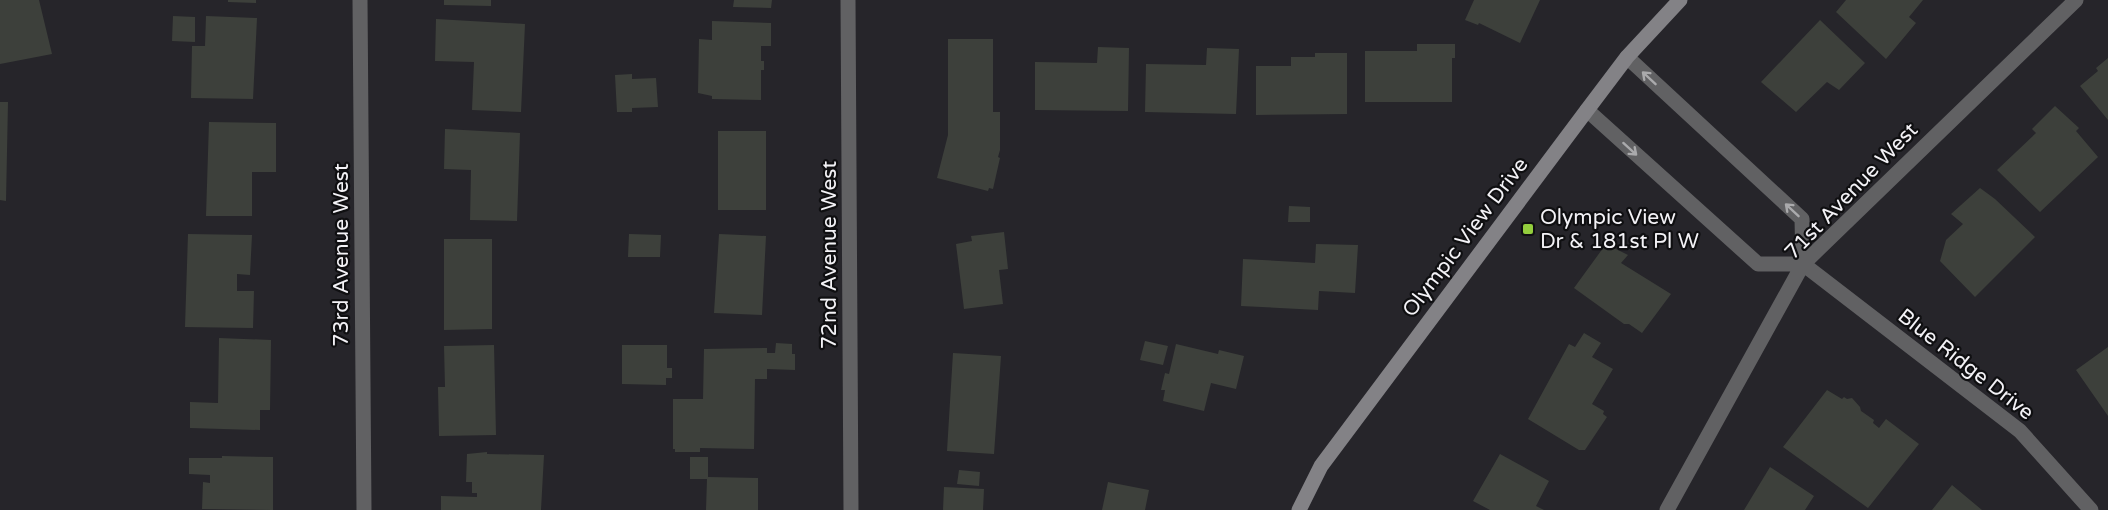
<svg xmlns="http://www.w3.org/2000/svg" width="2108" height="510" viewBox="0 0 2108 510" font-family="'Varela Round',sans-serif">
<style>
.building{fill:#3d403b}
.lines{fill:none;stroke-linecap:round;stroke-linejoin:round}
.minor{stroke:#616163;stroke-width:15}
.secondary{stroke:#838286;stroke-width:15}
.oneway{stroke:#aaaaac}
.poi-dot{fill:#93cd3d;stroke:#0f0f11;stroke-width:2}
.labels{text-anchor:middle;stroke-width:4.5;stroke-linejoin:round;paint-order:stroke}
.street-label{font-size:21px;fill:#f3f2f6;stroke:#0f0f11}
.poi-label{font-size:21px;fill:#f3f2f6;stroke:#0f0f11;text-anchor:start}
</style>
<rect width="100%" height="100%" fill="#26252a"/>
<!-- building -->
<path class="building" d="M0,0H39L52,54L0,64Z
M228,0H256V3L228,2Z
M444,0H491V6L444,5Z
M734,0H772L771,8L733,7Z
M1474,0H1540L1520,43L1479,23L1478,25L1465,20Z
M1846,0H1923L1909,17L1916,23L1886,59L1836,12Z
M173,16L195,17V42L172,41Z
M206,16L257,18L253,99L191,98L192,46H205Z
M436,19L525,24L521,112L472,110L474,62L435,61Z
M1820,20L1865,63L1839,90L1827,82L1796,112L1761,82Z
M712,21L771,23V46H761V61H764V70H761V100L712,99V96L698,93L699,39L712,40Z
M948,39H993V112H1000V150L998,157L1000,158L993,189L989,188L988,191L937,178L948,135Z
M1417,44H1455V58H1452V102H1365V51H1417Z
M1098,47L1129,48L1128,111L1035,110V62L1097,63Z
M1207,48L1239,49L1236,114L1145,112L1146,64L1206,65Z
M1315,53H1347V114L1256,115V66H1291V57H1315Z
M2108,58V120L2080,86L2098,71L2096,68Z
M632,74V79L656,78L658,107L632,108V112H617L615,75Z
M0,102H8L6,201L0,200Z
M2055,106L2079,128L2076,131L2098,157L2040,212L1997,170L2036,133L2032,129Z
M209,122L276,123V172H252V216H206Z
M445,129L520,133L517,221L470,220L471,170L444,169Z
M718,131H766V210H718Z
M1980,188L1995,199L2035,237L1975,297L1940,261L1946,240L1963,224L1951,214Z
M1289,206L1310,207V222H1288Z
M1004,232L1008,269L999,270L1003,304L964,309L956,244L972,241L971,236Z
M188,234L252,235L250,275L237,274V291H254L253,328L185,327Z
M629,234L661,235L660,257H628Z
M719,234L766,236L762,315L714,313Z
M444,239H492V329L444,330Z
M1316,244L1358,245L1355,293L1319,291L1318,310L1241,306L1243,259L1315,263Z
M1606,244L1628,255L1621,263L1671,294L1642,333L1629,324H1624L1574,288Z
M1584,333L1601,343L1592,357L1613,369L1592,404L1604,411L1603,414L1607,417L1585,450H1579L1528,419L1569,344L1575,347Z
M219,338L271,340L270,410H260V430L190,428V402L218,403Z
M1145,341L1168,346L1163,365L1140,360Z
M776,343L792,344V354H795V370L767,369V379H755L754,449L700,448V452H675V449H673V399H703L704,349L767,348V353H775Z
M1176,344L1218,354L1219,350L1244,356L1236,389L1211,383L1204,411L1163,401L1165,390H1161L1165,373L1169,374Z
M494,345L496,435L439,436L438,387H445L444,346Z
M622,345H667V368H672V378H666V385L622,384Z
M2108,347V416L2076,370Z
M953,353L1001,356L994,454L947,451Z
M1827,390L1842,399L1844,397L1847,399L1852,398L1860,407L1861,411L1874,420L1873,423L1879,428L1886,419L1919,444L1868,508L1783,447Z
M487,452V454L544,455L541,510H441V496L477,497V493H472V482H466L467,454Z
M1500,454L1549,481L1536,506L1544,510H1490L1473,501Z
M222,456L273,457V510L202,509L203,482L210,483V475L189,474V458H222Z
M690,457H708V477L758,478V510H706L707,479H690Z
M1770,467L1814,496L1805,510H1744Z
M959,470L980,472L979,486L957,484Z
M1108,482L1149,490L1145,510H1102Z
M1952,485L1982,510H1932Z
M944,487L984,489L983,510H943Z"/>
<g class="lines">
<!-- minor -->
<path class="minor" d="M360,0L364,510
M848,0L851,510
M1627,57L1802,219L1803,264
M1587,110L1758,264H1803L2020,431L2091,510
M1667,510L1803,264L2076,0"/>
<!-- secondary -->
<path class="secondary" d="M1299,510L1321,466L1587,110L1627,57L1680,0"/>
</g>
<!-- one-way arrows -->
<defs><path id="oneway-shaft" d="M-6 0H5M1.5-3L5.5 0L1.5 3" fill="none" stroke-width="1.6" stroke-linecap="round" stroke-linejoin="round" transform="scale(1.5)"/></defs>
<g class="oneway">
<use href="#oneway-shaft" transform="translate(1649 78) rotate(-137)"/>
<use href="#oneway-shaft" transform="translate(1630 149) rotate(42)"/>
<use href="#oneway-shaft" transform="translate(1792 210) rotate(-137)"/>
</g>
<!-- markers -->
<rect class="poi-dot" x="1522" y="223" width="12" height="12" rx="3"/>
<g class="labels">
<!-- street labels -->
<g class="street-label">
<text transform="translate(1851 191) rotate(-46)" y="7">71st Avenue West</text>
<text transform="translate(1465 237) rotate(-53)" y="7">Olympic View Drive</text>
<text transform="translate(341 255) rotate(-90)" y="7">73rd Avenue West</text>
<text transform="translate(829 255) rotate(-90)" y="7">72nd Avenue West</text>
<text transform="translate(1966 364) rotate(38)" y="7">Blue Ridge Drive</text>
</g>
<!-- poi labels -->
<g class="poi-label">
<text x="1540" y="224">Olympic View<tspan x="1540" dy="24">Dr &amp; 181st Pl W</tspan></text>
</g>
</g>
</svg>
